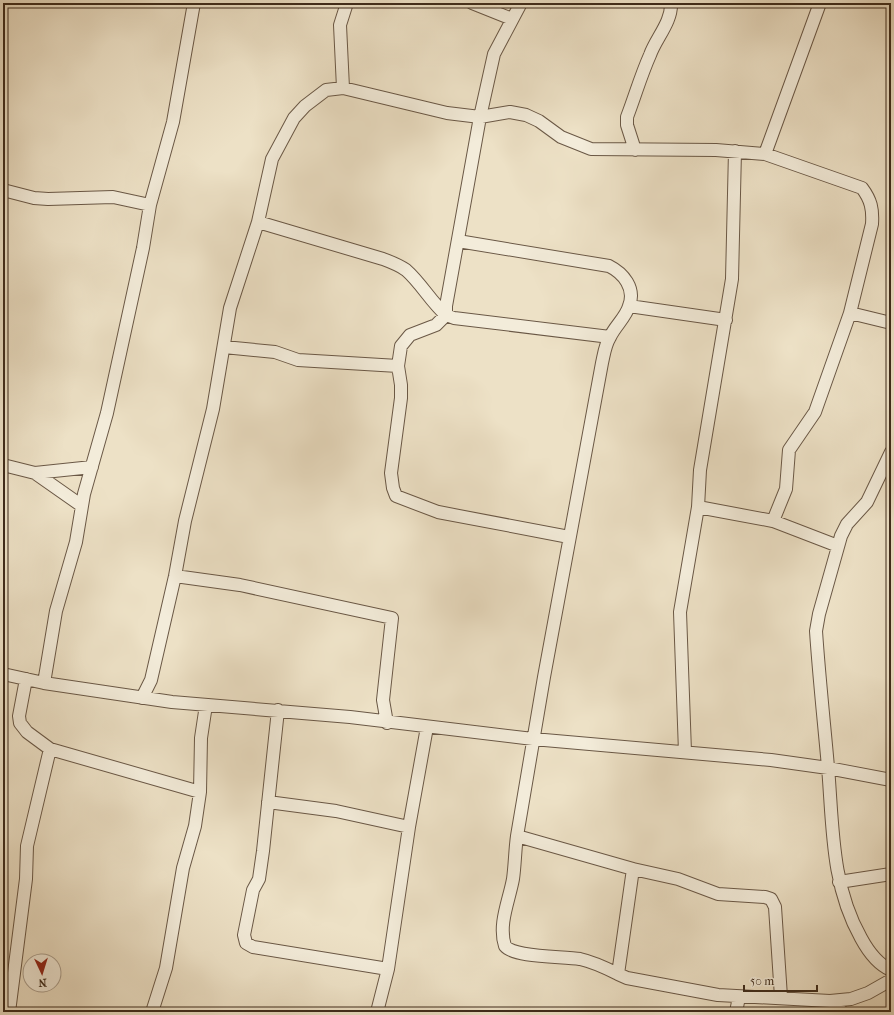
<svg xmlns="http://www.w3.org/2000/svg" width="894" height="1015" viewBox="0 0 894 1015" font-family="'IM FELL French Canon',serif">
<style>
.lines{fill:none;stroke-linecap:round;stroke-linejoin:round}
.minor-casing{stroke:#6a5846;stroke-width:14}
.minor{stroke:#f3ecda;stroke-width:12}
</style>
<rect width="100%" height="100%" fill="#ede1c6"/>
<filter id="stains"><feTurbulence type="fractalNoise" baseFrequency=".005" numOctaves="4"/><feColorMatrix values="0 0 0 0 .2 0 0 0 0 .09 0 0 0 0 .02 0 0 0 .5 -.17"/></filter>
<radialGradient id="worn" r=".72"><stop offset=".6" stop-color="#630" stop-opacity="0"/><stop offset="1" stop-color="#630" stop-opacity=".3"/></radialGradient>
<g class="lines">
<defs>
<path id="minor" d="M472,3L512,19
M521,3L494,54L480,117L510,112L526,115L539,121L561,137L591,149L716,150L765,154L862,188C871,200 873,209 872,224L850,313L815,412L789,450L786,489L773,521
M343,88L340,25L347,3
M635,150L627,125V117C635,96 641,75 650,55C656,38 672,22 671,3
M765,154L820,3
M3,190L34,198L48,199L113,197L150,205
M258,222L383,259C391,262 399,265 406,270C421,283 431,302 446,315L436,325L410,335L401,346L398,366L401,385V398L391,473L393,488L396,496L438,512L569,537
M458,241L609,266C623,273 636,288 629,306C626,317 615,326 610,337C605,345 604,354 602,363L544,677L517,836L633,869L618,974L627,978L718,995L830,1001L851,999L868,993L891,980
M629,306L726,320
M850,313L891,323
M224,347L275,352L298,360L398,366
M891,452L867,502L847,524L841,536L819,614L816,631C819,676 824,722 828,767C833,826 831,885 861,938C868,951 877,964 891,970
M3,465L35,473L92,467
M35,473L82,506
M698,507L773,521L838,546
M175,576L240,585L392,618L383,700L387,723
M3,674L44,683L172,702L350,717L533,739L771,760L828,768L891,780
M26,679L19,716L20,723L27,732L50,749L200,792
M44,683L56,611L76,542L84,494L107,413L143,248L150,205L173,122L194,3
M142,698L151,680L175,576L185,521L213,409L230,308L258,222L272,159L294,118L305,106L326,90L343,88L447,113L480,117L446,306V315L454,318L610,337
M278,710L263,851L259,879L253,890L244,935L246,943L253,947L388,969
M685,752L680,612L698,507L700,470L732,279L735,151
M268,802L336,811L409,827
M517,836C515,850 515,865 513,879C509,901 498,924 505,946C515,958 564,956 580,959C594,962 606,968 618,974
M633,869L678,879L718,894L765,897L771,899L775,907L781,997
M839,882L891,874
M830,1001L842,1012
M9,1012L26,879L27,846L50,749
M152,1012L166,968L183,868L195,826L200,792L201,738L206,705
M377,1012L388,969L409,827L427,727
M736,1012L739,997"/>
</defs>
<!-- minor casing -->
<use href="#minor" class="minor-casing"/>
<!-- minor -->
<use href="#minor" class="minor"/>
</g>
<!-- margin -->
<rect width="894" height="1015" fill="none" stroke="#ede1c6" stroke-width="16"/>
<rect x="4" y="4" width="886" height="1007" fill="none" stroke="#3e2b1b" stroke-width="2"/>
<rect x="8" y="8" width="878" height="999" fill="none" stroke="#3e2b1b"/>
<!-- north arrow -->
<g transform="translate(42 973) rotate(176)"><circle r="19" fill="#f3ecda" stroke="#ab9f8e"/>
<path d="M0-3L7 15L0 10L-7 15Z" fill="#8f2418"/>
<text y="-6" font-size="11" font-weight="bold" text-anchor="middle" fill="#3e2b1b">N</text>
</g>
<!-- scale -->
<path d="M744 985v6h73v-6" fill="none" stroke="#3e2b1b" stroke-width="2"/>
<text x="750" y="985" font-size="12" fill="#3e2b1b" stroke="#f3ecda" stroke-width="3" paint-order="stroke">50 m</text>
<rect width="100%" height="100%" filter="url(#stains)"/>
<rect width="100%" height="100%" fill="url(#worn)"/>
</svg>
